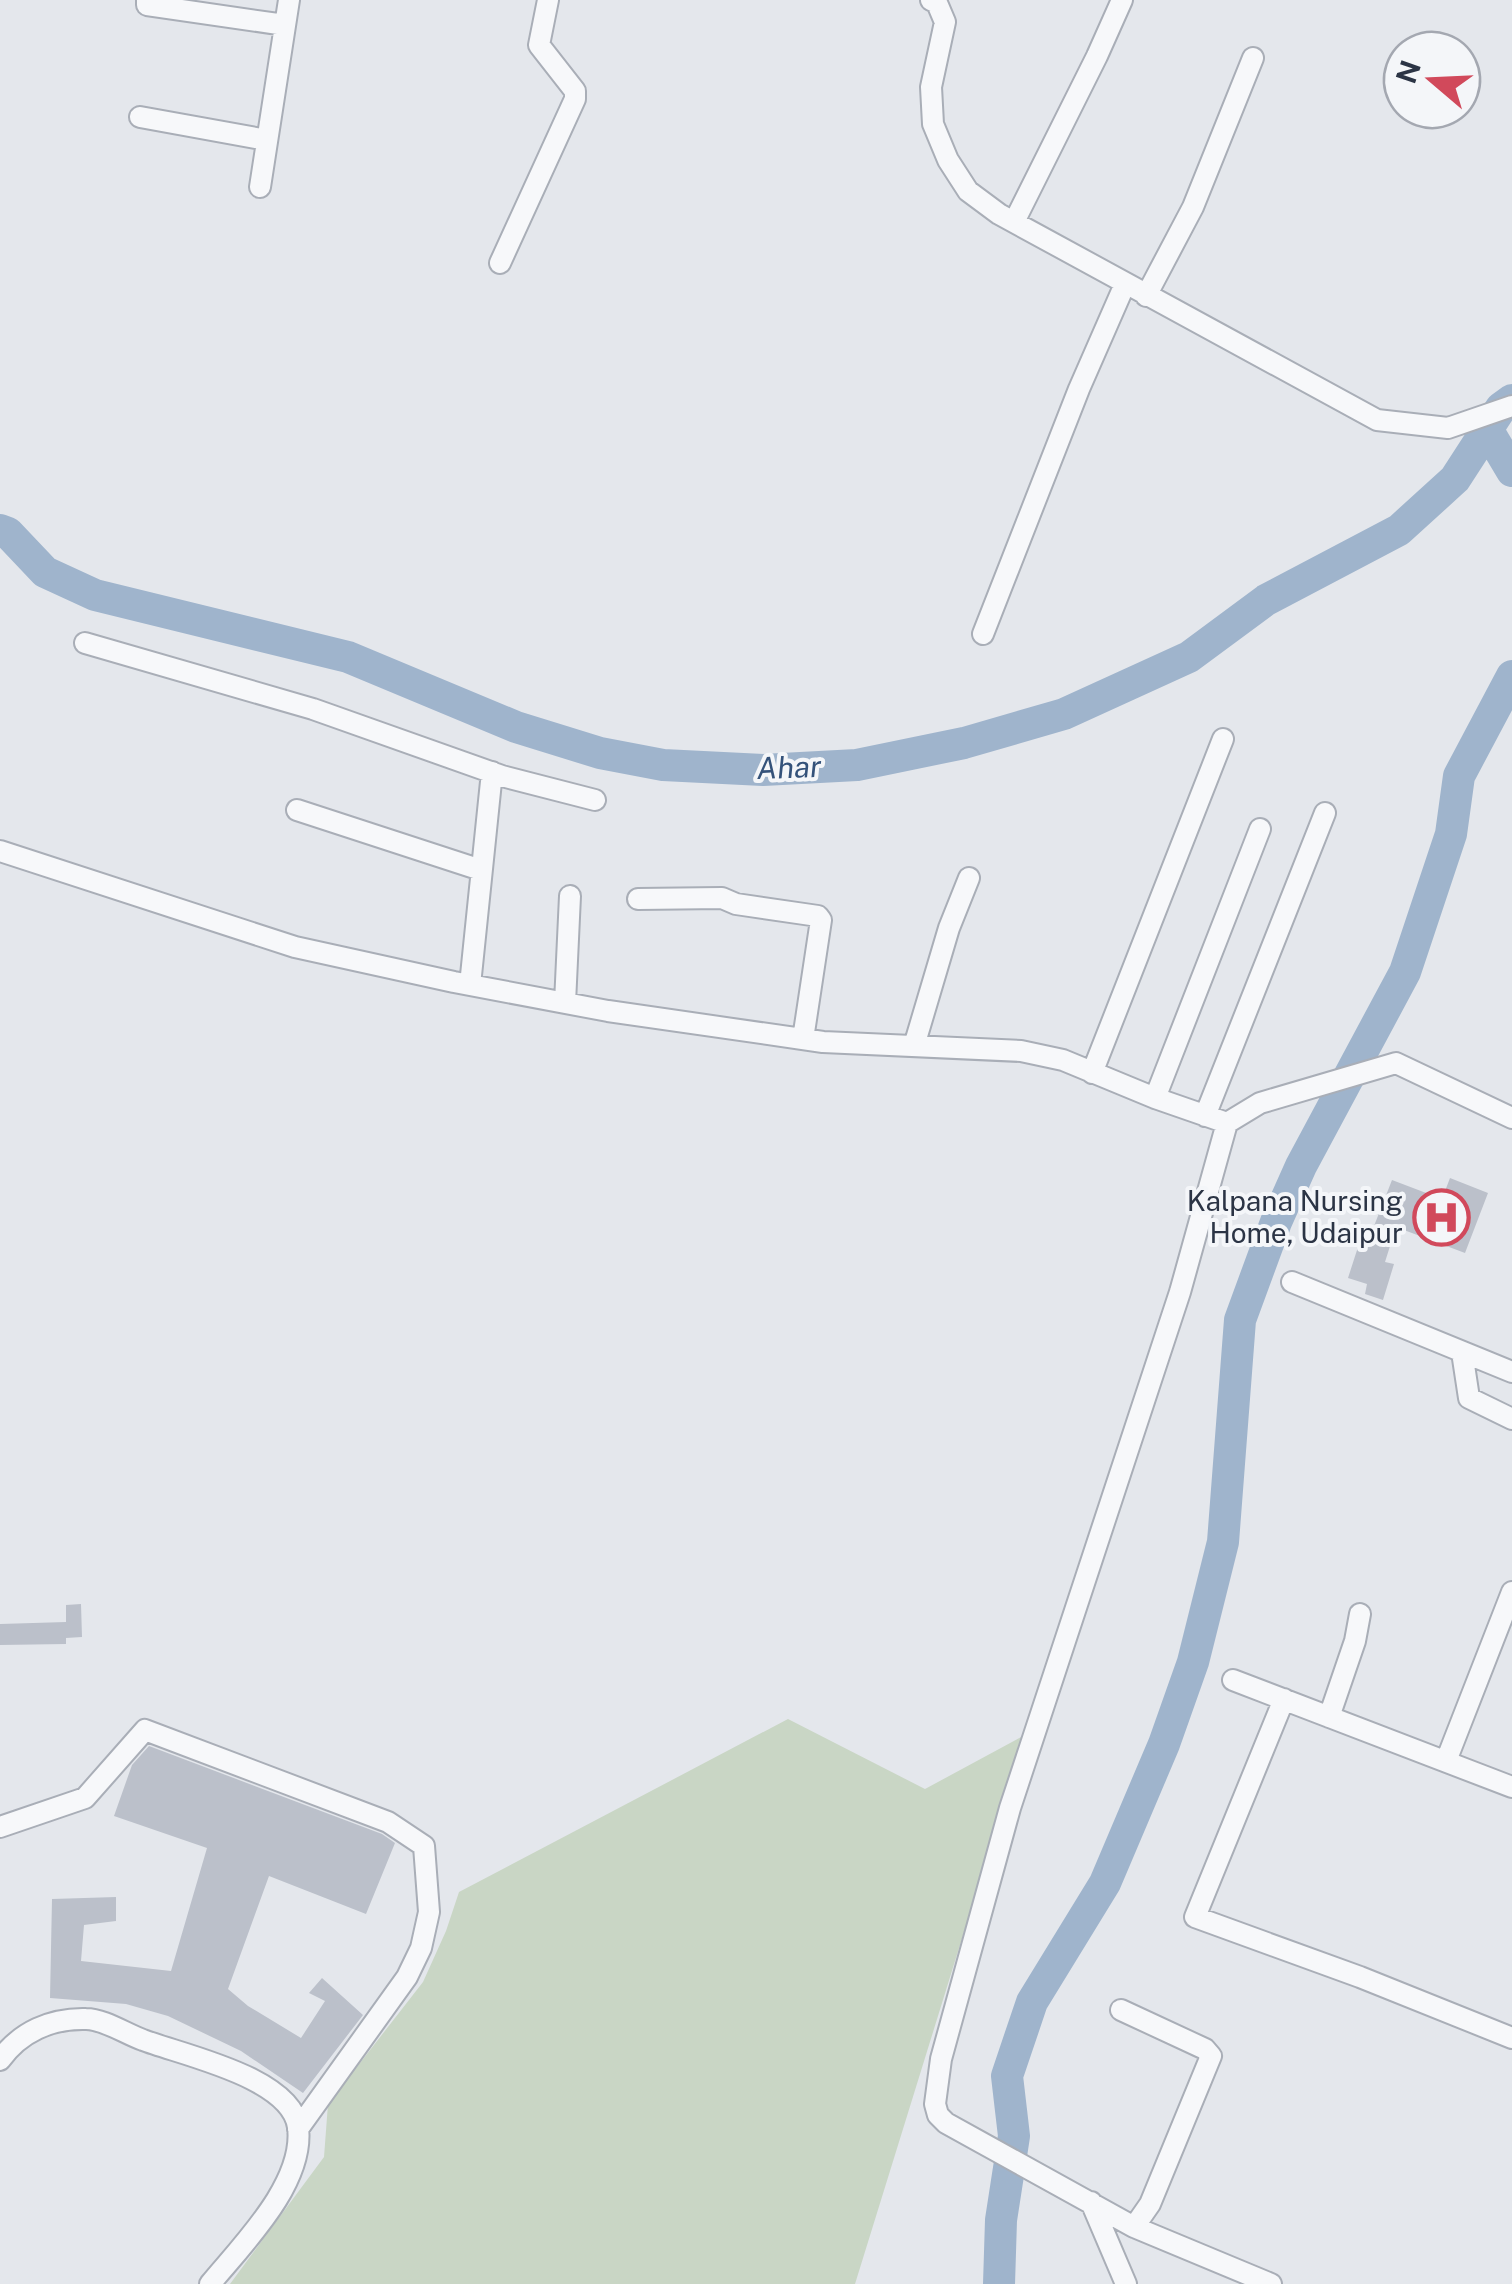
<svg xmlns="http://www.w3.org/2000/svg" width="1512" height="2284" viewBox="0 0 1512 2284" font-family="'Public Sans',sans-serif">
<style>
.green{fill:#c9d6c5}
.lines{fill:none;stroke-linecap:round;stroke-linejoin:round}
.river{stroke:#9fb4cc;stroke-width:32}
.building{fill:#bbc0ca}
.minor-casing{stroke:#a9aeb7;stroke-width:24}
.minor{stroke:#f7f8fa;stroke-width:20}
.labels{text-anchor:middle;stroke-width:8;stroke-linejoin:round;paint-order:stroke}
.poi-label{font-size:28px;fill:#2b3445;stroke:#f4f6f9;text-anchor:end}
.water-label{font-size:30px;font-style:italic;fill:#34527a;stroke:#f4f6f9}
</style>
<rect width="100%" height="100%" fill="#e4e7ec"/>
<!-- green -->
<path class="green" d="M788,1719L925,1789L1025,1735L855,2284H230L324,2157L328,2104L423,1982L446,1931L459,1892Z"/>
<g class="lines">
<!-- river -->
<path class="river" d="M1487,429L1512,471
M0,530L8,533L45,572L95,595L348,657L516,727L600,753L663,765L763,770L857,765L964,743L1064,714L1189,657L1266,600L1399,530L1455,479L1501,408L1512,400
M999,2284L1001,2220L1014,2136L1007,2076L1032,2002L1105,1883L1164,1744L1193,1662L1223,1542L1240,1320L1276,1222L1301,1166L1405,972L1451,834L1459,776L1512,676"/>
</g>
<!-- building -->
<path class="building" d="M1450,1178L1488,1193L1465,1253L1396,1227L1385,1262L1394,1264L1383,1300L1365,1294L1367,1284L1348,1278L1358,1247L1365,1249L1392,1180L1442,1199Z
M81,1604L82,1637L66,1638V1644L0,1645V1624L66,1622V1605Z
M149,1746L382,1834L395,1843L366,1914L269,1876L228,1989L248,2006L301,2038L325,2001L309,1993L322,1978L363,2015L303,2093L241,2051L168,2016L126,2004L50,1998L52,1899L116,1897V1921L84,1925L81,1961L171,1971L207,1848L114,1816L132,1765Z"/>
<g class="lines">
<defs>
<path id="minor" d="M147,0V5L285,25
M931,0L937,3L945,22L931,87L933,124L948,160L968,191L999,214L1377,420L1448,428L1512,406
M140,117L267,140
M260,187L289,0
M1014,222L1097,56L1122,0
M500,263L575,99V91L539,45L548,0
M1146,296L1193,207L1253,58
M983,634L1079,389L1125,284
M85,643L313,709L502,776L595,800
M297,810L481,870
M0,851L295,947L454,982L608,1011L823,1042L1021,1051L1063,1060L1155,1098L1227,1123L1180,1292L1010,1808L941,2059L935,2104L938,2115L946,2123L1134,2227L1271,2284
M638,899L722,898L736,904L818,916L821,920L803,1039
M470,985L492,772
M565,1003L570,896
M914,1046L949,928L969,878
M1092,1073L1223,739
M1155,1098L1260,829
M1205,1116L1325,813
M1227,1123L1260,1103L1396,1063L1512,1118
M1292,1282L1512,1372
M1462,1352L1469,1398L1512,1419
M1233,1680L1512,1787
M1284,1699L1195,1917L1360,1977L1512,2038
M1329,1717L1355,1641L1360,1614
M1446,1761L1512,1592
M0,1827L85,1798L145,1730L388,1822L424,1846L429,1912L421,1948L407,1977L298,2129
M1121,2010L1205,2049L1211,2056L1150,2204L1134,2227
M0,2060C20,2032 51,2018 86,2019C104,2019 126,2034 143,2040C182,2055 291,2077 298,2127C305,2183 243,2244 210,2284
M1091,2202L1126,2284"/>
</defs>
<!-- minor casing -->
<use href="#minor" class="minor-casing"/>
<!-- minor -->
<use href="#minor" class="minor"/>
</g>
<!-- icons -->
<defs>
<symbol id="hospital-ring" viewBox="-11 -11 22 22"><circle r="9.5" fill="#f4f6f9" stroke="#d1495b" stroke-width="1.5"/><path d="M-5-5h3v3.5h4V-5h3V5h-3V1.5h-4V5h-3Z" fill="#d1495b"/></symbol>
</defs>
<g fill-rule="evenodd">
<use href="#hospital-ring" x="1410" y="1186" width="63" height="63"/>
</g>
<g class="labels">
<!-- poi labels -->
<g class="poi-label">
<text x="1403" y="1211">Kalpana Nursing<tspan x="1403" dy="32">Home, Udaipur</tspan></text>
</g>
<!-- water labels -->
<g class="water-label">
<text transform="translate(789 768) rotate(-2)" y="10">Ahar</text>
</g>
</g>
<!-- north arrow -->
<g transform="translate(1432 80) rotate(289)"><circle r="48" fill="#f4f6f9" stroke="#a4a8b1" stroke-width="2.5"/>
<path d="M0-8L18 38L0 25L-18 38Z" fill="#d1495b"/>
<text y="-15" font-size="28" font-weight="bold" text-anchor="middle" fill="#2b3445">N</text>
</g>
</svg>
